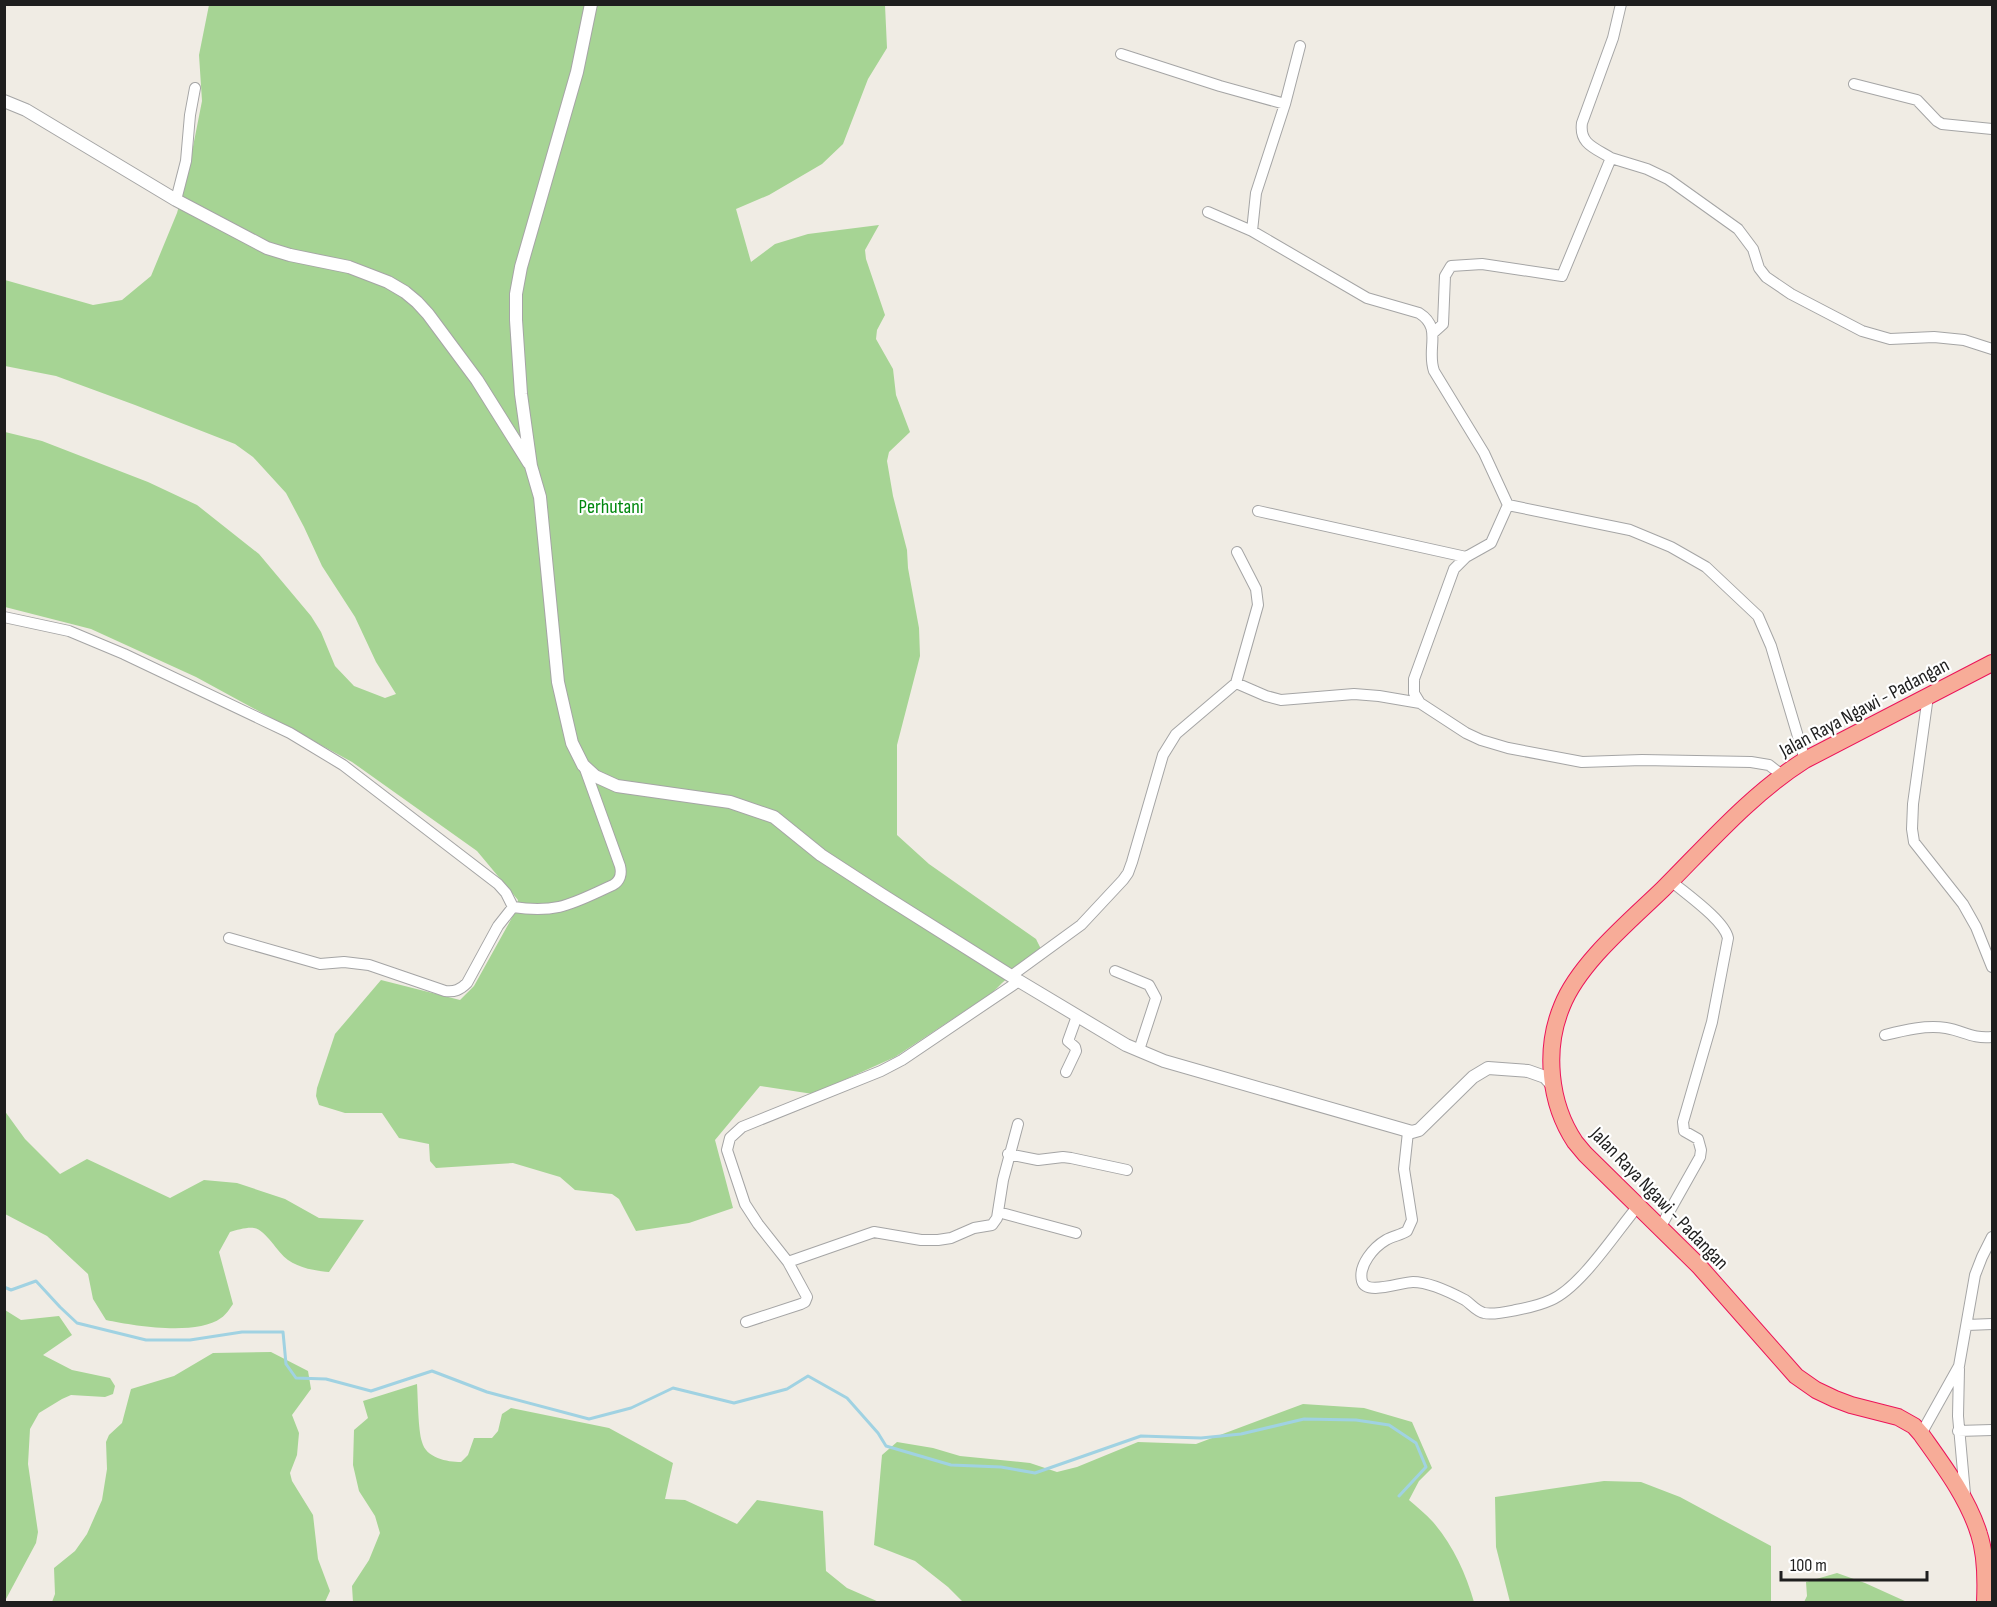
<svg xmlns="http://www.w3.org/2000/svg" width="1997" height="1607" viewBox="0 0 1997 1607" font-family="'Sofia Sans Condensed',sans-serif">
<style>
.forest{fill:#a6d494}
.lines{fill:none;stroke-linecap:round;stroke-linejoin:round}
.stream{stroke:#a0d2e2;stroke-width:3}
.minor-casing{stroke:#a5a5a5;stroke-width:12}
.tertiary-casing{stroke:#a5a5a5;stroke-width:14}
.trunk-casing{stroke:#ec1359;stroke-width:18}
.minor{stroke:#fff;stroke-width:10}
.tertiary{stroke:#fff;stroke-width:12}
.trunk{stroke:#f7ac98;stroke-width:16}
.labels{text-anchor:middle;stroke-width:4.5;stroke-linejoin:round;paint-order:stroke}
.park-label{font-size:20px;fill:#01880e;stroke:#fff}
.street-label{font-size:20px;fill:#1e1e1e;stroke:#fff}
</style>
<rect width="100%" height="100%" fill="#f0ece4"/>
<!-- forest -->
<path class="forest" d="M209,5H885L887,48L868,79L843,144L822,164L769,195L736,209L751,262L775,244L808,234L879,225L865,250L866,259L885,315L877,330L876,339L893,369L896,395L910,432L889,452L887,461L893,496L907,550L908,568L919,628L920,656L897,745V835L929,864L1036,939L1041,949L1002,983L992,993L895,1057L813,1094L760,1086L715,1140L733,1208L689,1223L636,1231L619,1199L612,1194L575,1190L560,1177L513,1163L436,1168L430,1161L429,1144L399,1138L382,1113H345L319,1105L316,1096L317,1088L335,1034L381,980L460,1000L474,986L514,914L518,900L477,851L352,762L196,677L91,629L5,607V432L42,441L148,482L197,505L259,554L311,616L321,632L335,666L354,686L385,698L396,694L376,662L355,617L322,566L304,527L286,493L253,457L235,444L135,405L56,376L5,366V280L93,305L122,300L151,276L177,213L187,177L202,101L199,55Z
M4,1110L25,1139L60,1174L87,1159L170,1198L204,1180L237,1183L285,1199L319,1218L364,1220L329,1272C316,1271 299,1268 288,1260C277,1252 266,1230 254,1228C247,1227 237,1230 230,1232L219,1252L233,1304C230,1308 226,1315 221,1318C197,1336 134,1326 106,1320L93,1299L88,1274L47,1236L5,1214Z
M5,1310L21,1320L59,1316L72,1335L43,1355L72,1370L110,1378L115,1386L113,1394L105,1397L71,1395L62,1399L39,1413L30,1429L28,1464L38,1532L36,1543L6,1599V1602H4Z
M271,1352L308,1371L311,1389L292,1415L299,1433L297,1455L290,1473L292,1481L313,1515L318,1559L330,1591L325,1602H52L55,1594L54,1568L75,1551L87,1534L102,1500L107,1469L106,1442L109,1435L122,1423L131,1389L174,1376L213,1353Z
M417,1384C418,1399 418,1429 422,1442C426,1458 447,1462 461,1462L468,1455L474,1438H492L498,1431L502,1414L511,1408L609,1428L673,1463L665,1499L685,1500L737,1524L757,1500L823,1511L826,1571L847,1588L879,1602H353L352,1586L369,1560L380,1533L375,1516L359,1491L353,1465L354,1430L368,1418L363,1401Z
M1303,1404L1364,1408L1412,1422L1432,1468L1419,1481L1409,1500C1417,1507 1426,1514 1433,1522C1453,1545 1466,1574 1474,1602H963L948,1587L915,1561L874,1545L882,1455L897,1442L933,1448L960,1456L1030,1463L1057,1472L1077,1467L1138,1442L1196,1444Z
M1604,1481L1641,1482L1680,1497L1771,1546V1602H1510L1496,1547L1495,1497Z
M1837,1573L1865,1583L1907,1602H1804L1807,1596L1806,1582Z"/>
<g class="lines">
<!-- stream -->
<path class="stream" d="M4,1287L11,1290L36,1281L60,1307L77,1323L146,1340H190L242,1332H283L286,1364L296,1378L326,1379L371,1391L432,1371L487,1392L589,1419L631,1408L673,1388L734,1403L787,1389L808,1376L847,1398L878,1433L886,1446L951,1465L1001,1467L1035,1473L1141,1436L1201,1438L1241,1434L1304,1419L1356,1420L1389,1425L1416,1443L1426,1467L1399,1496"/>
<defs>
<path id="minor" d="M1300,46L1285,104L1256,193L1252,231L1367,298L1419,313C1443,328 1426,348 1434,371L1484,453L1508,505L1491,543L1466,557L1454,569L1414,679V693L1420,703L1466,733L1481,740L1508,748L1582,762L1642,760L1751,762L1769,765L1782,775
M1121,54L1220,86L1285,104
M1854,84L1917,100L1937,121L1942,124L1992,129
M1611,158C1595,148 1579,144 1582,123L1613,38L1621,4
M176,200L186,161L190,115L195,88
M1208,212L1252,231
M1433,333L1443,324L1445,276L1451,266L1482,264L1562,276L1611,158L1647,169L1668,179L1738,229L1753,249L1759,268L1766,277L1791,294L1862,331L1890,339L1934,337L1964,340L1992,349
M1508,505L1630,530L1671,547L1706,567L1758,616L1771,646L1805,760
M1258,511L1466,557
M4,617L69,631L124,654L290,733L343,765L498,884L506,893L513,907
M1236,683L1266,696L1281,700L1354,694L1379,696L1420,703
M1928,696L1913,804L1912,829L1914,842L1963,904L1976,927L1992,967
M229,938L320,964L344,962L369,965L445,991C455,992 460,990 467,983L498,926L513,907C558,914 573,903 613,885C620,881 622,874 620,866L584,766
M1115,971L1149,985L1156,998L1139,1050
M1011,976L1081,925L1123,880L1128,873L1132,862L1163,755L1176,734L1236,683L1258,605L1256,589L1237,552
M1885,1035C1905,1030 1926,1025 1946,1028C1964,1031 1972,1039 1992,1037
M1066,1072L1076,1051L1075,1047L1068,1041L1077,1016
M1408,1132L1404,1169L1412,1220L1407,1231C1401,1235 1393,1236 1386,1240C1374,1247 1358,1265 1362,1281C1366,1296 1401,1282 1413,1282C1430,1282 1450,1292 1465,1300C1471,1304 1476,1311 1484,1313C1493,1315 1506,1312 1516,1310C1527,1308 1540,1305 1551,1300C1581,1287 1616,1232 1638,1206
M1008,1154L1038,1160L1063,1157L1071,1158L1127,1170
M998,1212L1076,1233
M1660,1228L1700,1157L1701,1150L1698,1139L1684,1131L1683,1122L1712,1022L1728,938C1724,920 1686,894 1671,881
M788,1262L874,1232L921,1240H938L951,1238L974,1228L992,1225L997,1218L1003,1180L1018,1124
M746,1322L801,1304L805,1302L807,1297L788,1262L758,1224L745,1204L727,1150L730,1138L742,1127L881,1071L902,1060L1019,981
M1967,1325L1992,1324
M1959,1369L1958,1416L1965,1494
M1958,1431L1992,1430
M1921,1434L1959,1366L1975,1275L1982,1257L1992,1237"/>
<path id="tertiary" d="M591,4L577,72L521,267L516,294V320L521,394L531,466L540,497L558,682L572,743L583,765L595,776L617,786L730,802L774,817L821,855L881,894L1019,981L1126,1045L1164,1061L1412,1132L1419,1130L1473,1077L1488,1068L1528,1071L1545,1077L1553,1086
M4,101L26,110L176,200L267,248L290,255L349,267L388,282L405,292L417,302L428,314L477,380L529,463"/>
<path id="trunk" d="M1985,1602C1986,1580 1986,1555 1979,1534C1968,1498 1943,1465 1921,1434L1914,1426L1898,1417L1851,1405L1835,1399L1816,1390L1796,1376L1699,1266L1585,1154L1575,1142C1549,1103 1544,1049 1562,1006C1579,963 1630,921 1663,889C1708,844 1751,794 1805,760L1992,663"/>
</defs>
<!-- minor casing -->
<use href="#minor" class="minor-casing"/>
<!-- tertiary casing -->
<use href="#tertiary" class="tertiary-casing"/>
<!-- trunk casing -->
<use href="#trunk" class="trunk-casing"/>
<!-- minor -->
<use href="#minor" class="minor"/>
<!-- tertiary -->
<use href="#tertiary" class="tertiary"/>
<!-- trunk -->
<use href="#trunk" class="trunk"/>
</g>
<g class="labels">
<!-- park labels -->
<g class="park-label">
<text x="611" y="513">Perhutani</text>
</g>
<!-- street labels -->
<g class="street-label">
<text transform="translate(1864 707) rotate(-28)" y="7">Jalan Raya Ngawi - Padangan</text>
<text transform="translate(1660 1198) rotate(46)" y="7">Jalan Raya Ngawi - Padangan</text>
</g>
</g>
<!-- border -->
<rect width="1997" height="1607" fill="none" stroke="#1e1e1e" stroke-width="12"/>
<!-- scale -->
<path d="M1781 1571v9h146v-9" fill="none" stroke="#1e1e1e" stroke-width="3"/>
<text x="1790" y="1571" font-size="18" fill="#1e1e1e" stroke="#ffffff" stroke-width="4.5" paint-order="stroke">100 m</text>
</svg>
